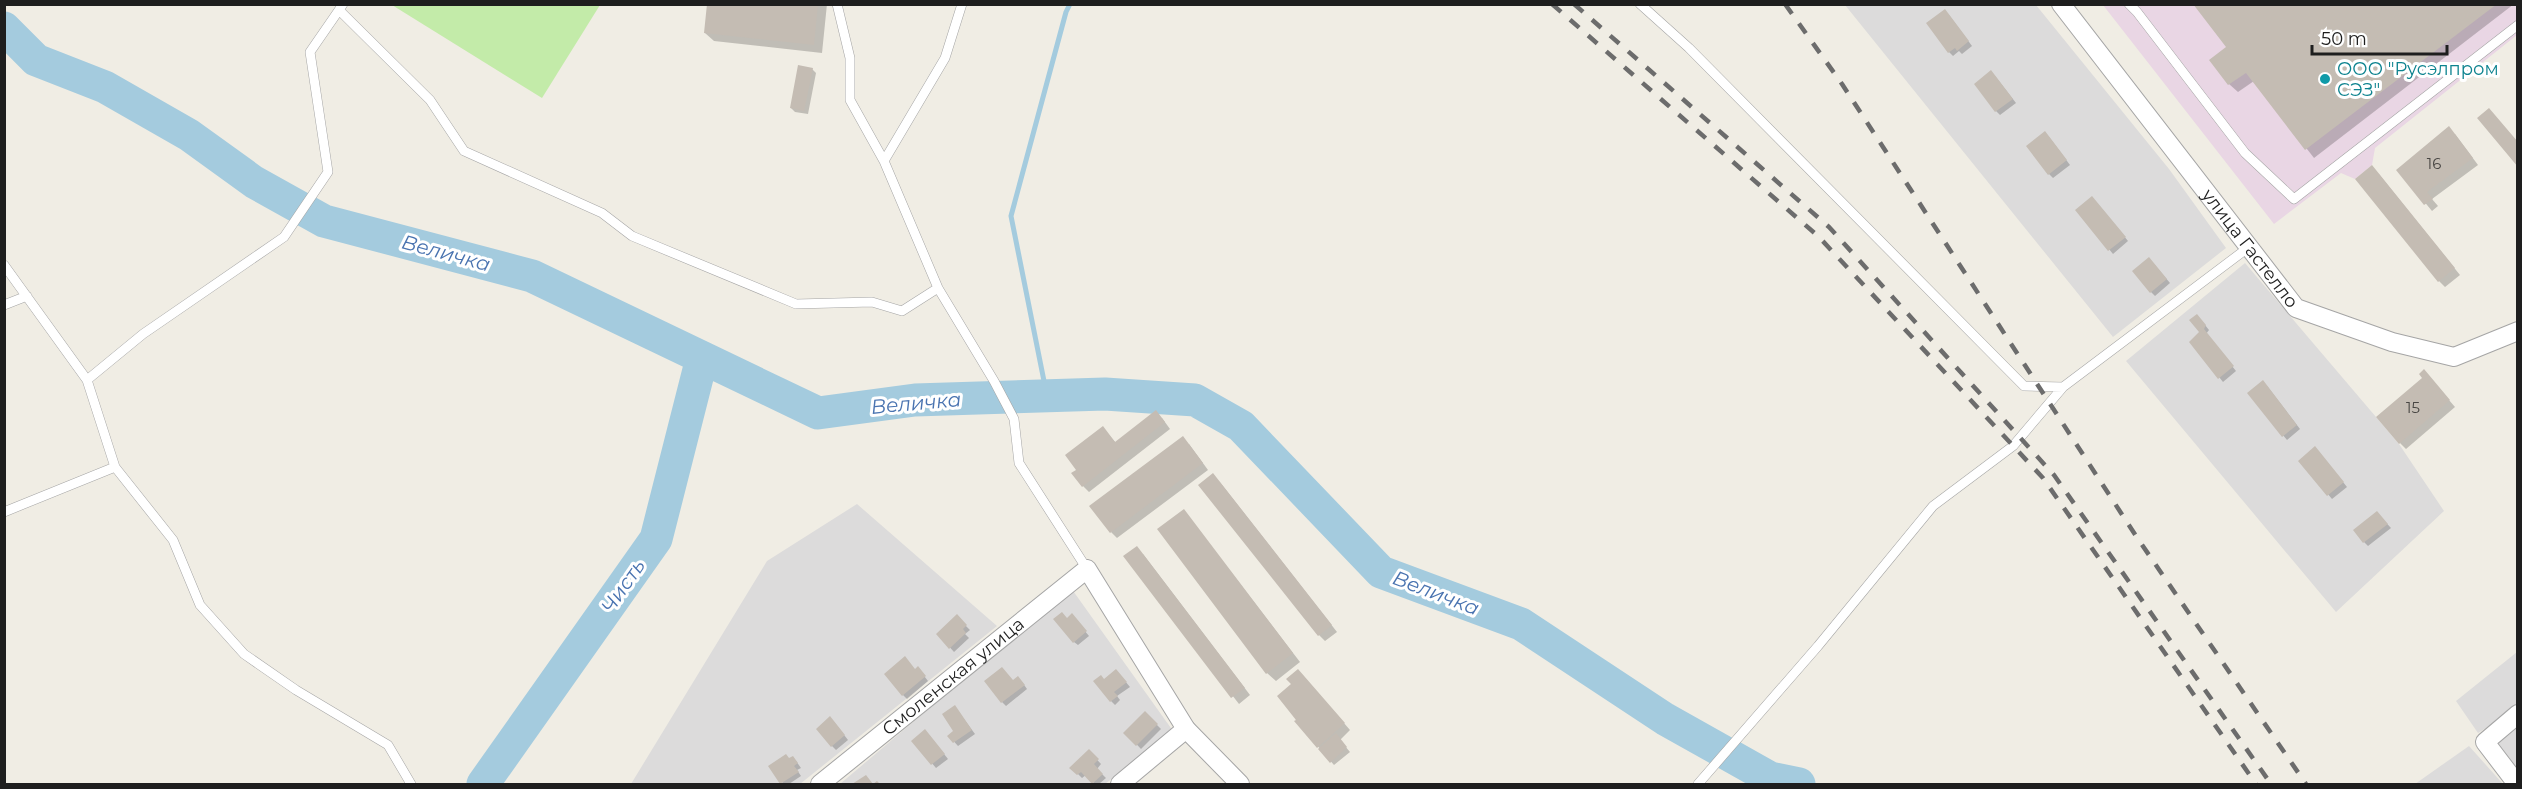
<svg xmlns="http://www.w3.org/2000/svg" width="2522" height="789" viewBox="0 0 2522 789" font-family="Montserrat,sans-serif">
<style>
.residential{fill:#dcdbdb}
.industrial{fill:#e9d6e4}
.grass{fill:#c3eba9}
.shadow{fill:#0003}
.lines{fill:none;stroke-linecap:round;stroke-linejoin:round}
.stream{stroke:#a4cbde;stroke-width:5}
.river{stroke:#a4cbde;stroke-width:33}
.building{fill:#c4bcb3}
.lane-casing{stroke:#a5a5a5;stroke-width:10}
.street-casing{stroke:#a5a5a5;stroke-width:20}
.lane{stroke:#fff;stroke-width:9}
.street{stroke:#fff;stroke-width:18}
.rail{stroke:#6c6c6c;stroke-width:4.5;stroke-dasharray:12 12;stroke-linecap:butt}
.culture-dot{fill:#0f9aa8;stroke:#fff;stroke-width:2}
.labels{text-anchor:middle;stroke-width:6;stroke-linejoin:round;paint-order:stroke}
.number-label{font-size:15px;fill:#484643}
.culture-label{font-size:18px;fill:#0d838f;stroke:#fff;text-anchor:start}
.street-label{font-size:18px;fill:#1e1e1e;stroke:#fff}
.water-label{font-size:20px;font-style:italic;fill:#4973b0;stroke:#fff}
</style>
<rect width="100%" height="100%" fill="#f0ede4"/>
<!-- residential -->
<path class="residential" d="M1845,5H2036L2169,169L2226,248L2113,337Z
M2245,263L2399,444L2444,511L2336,612L2126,361Z
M857,504L997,626L800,784H631L767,561Z
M1071,588L1173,731L1105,784H840Z
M2517,652L2518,708L2478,733L2456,701Z
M2517,727V768L2498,743Z
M2469,746L2503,784H2415Z"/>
<!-- industrial -->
<path class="industrial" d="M2103,5H2517V35L2375,148L2372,165L2355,179L2341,173L2274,224Z"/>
<!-- grass -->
<path class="grass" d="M392,5H600L542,98Z"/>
<!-- shadow -->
<path class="shadow" d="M708,4H827L822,53L714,41L705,33Z
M2195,4H2514L2314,158L2254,81L2238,92L2229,84L2228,48Z
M1949,15L1972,46L1962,54L1959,51L1953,56L1949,52Z
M812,69L816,73L808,114L795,112L791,108Z
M1995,76L2016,103L2000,115L1996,111Z
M2455,134L2478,165L2432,199L2438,206L2432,211L2398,170Z
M2049,137L2070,165L2053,178L2049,174Z
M2378,173L2460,275L2445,287L2439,281Z
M2096,202L2128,241L2113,254L2077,210Z
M2153,263L2170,283L2155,296L2151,292Z
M2201,320L2209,330L2206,334L2236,371L2223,382L2191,342L2201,332Z
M2424,378H2430L2455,407L2406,449L2400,443Z
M2267,386L2300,429L2287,440L2249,394Z
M1162,418L1170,429L1089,492L1083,486L1079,470L1103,428L1116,443Z
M1189,444L1208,470L1117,538L1111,532Z
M2319,452L2347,487L2332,499L2300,461Z
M1219,481L1337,632L1325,641L1319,635Z
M1184,511L1300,662L1276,681L1267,673Z
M2377,513L2391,528L2368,546L2364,542Z
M1143,554L1250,695L1239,704L1125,557Z
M957,617L970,630L965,634L969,638L954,652L938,634Z
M1067,619H1075L1089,636L1078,645L1074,642Z
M915,670L921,672L928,681L907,699L903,695Z
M1120,675L1130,687L1117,696L1120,700L1115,705L1111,701L1105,680Z
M1304,677L1350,730L1340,740L1350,752L1334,765L1296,721L1293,685Z
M1013,682H1022L1027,689L1006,706L1002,702Z
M958,711L975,734L958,746L949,736L956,731Z
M1145,713L1161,729L1141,749L1126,733Z
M834,722L848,740L836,750L832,746Z
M929,735L948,759L936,768L913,741Z
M1089,751L1101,764L1097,769L1106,778L1099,784H1095L1086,775L1082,778L1072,768Z
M789,759L796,761L801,768L797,770L801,776L789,784H782Z"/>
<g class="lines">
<!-- stream -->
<path class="stream" d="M1047,396L1011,216L1066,12L1070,4"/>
<!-- river -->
<path class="river" d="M4,28L36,60L105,87L189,135L254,182L324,221L532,276L818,413L915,400L1105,394L1195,400L1241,426L1381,572L1521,624L1665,719L1770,778L1799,784
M483,784L656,539L702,358"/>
</g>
<!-- building -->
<path class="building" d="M707,4H818L814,45L704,33Z
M2193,4H2497L2305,150L2246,73L2228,85L2209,60L2226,47Z
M1945,9L1969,41L1957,51L1955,48L1948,53L1926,23Z
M798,65L813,68L804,111L790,108Z
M1991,70L2013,99L1995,112L1974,84Z
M2489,108L2518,142V167L2477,118Z
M2449,126L2473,158L2427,192L2433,199L2424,205L2396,170Z
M2045,131L2067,160L2048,175L2026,146Z
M2372,165L2455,268L2438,282L2355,179Z
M2092,196L2126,237L2108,251L2075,210Z
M2149,257L2167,279L2150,293L2132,271Z
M2197,314L2206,325L2204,329L2234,366L2218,379L2189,342L2199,332L2189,320Z
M2424,369L2450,400L2399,444L2376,417L2422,378L2419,374Z
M2263,380L2297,425L2282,437L2247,393Z
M1156,410L1165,422L1082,487L1071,473L1076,470L1065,455L1103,426L1115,442Z
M1183,436L1203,463L1110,533L1089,506Z
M2315,446L2344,482L2327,496L2298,461Z
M1213,473L1332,625L1318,636L1198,485Z
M1184,509L1293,653L1266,674L1157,529Z
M2377,511L2388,524L2363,543L2353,530Z
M1137,546L1245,688L1231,698L1123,556Z
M1062,612L1067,618L1072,613L1087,631L1073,643L1053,619Z
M957,614L967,625L963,629L966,633L949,649L936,634Z
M905,656L915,669L918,666L926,676L902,696L884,674Z
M1002,667L1013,680L1018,676L1025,685L1001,703L984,681Z
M1116,669L1127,682L1114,692L1118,696L1110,702L1093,681L1101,675L1104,679Z
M1298,669L1345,723L1317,748L1294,721L1296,720L1277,696L1291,684L1286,679Z
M955,705L972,730L953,743L947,736L953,731L942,714Z
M1145,711L1158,724L1136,746L1123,733Z
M830,716L845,735L831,747L816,729Z
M925,729L945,754L931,765L911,741Z
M1336,733L1347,747L1330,763L1318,749Z
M1089,749L1099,759L1094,764L1103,774L1092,784L1081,772L1077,775L1069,768Z
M786,754L789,758L793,756L798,763L794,766L799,772L780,784L768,766Z
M866,775L873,784L877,781L880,784H852Z"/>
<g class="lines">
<defs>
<path id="lane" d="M343,4L339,10L430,100L464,151L602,213L632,236L796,304L872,302L902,311L938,288
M837,4L850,58V100L884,161
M962,4L945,58L884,161L938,288L994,381L1014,419L1019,463L1087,569
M1640,4L1689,48L2024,386L2063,387
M2129,4L2137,12L2245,153L2294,199L2518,25
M339,10L310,52L328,172L284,237L143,334L87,380L115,467L173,540L200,605L244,654L296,690L388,745L411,784
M4,265L87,380
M4,305L27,296
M4,512L115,467
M1698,784L1818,646L1933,506L2013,446L2063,387L2249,247"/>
<g id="street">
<path id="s1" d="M2061,4L2296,308L2392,342L2454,357L2518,331"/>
<path id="s2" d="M820,784L1087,569L1186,729L1240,784"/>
<path d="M1120,784L1186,729"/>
<path d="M2517,784L2485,742L2518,714"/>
</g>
</defs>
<!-- lane casing -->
<use href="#lane" class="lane-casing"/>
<!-- street casing -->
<use href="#street" class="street-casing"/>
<!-- lane -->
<use href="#lane" class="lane"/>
<!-- street -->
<use href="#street" class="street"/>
<!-- rail -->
<path class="rail" d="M1552,4L1819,237L2043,478L2256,784
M1574,4L1829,227L2054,475L2271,784
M1785,4L1842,84L2136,536L2306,784"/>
</g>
<!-- markers -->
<circle class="culture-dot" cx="2325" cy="79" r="6"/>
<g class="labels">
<!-- number labels -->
<g class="number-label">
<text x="2434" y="169">16</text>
<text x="2413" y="413">15</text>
</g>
<!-- culture labels -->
<g class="culture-label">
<text x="2337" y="75">ООО "Русэлпром<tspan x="2337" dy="21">СЭЗ"</tspan></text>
</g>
<!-- street labels -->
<g class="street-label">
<text dy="6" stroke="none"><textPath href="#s1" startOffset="309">улица Гастелло</textPath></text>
<text dy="6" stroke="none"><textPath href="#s2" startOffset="171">Смоленская улица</textPath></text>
</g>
<!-- water labels -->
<g class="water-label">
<text transform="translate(446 253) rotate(15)" y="7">Величка</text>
<text transform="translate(916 403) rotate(-5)" y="7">Величка</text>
<text transform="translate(623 586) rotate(-55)" y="7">Чисть</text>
<text transform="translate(1436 593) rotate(21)" y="7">Величка</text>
</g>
</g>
<!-- border -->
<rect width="2522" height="789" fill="none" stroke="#1e1e1e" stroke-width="12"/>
<!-- scale -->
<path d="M2312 45v9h135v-9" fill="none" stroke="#1e1e1e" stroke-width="3"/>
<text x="2321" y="45" font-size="18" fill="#1e1e1e" stroke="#ffffff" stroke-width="4.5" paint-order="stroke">50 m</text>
</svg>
